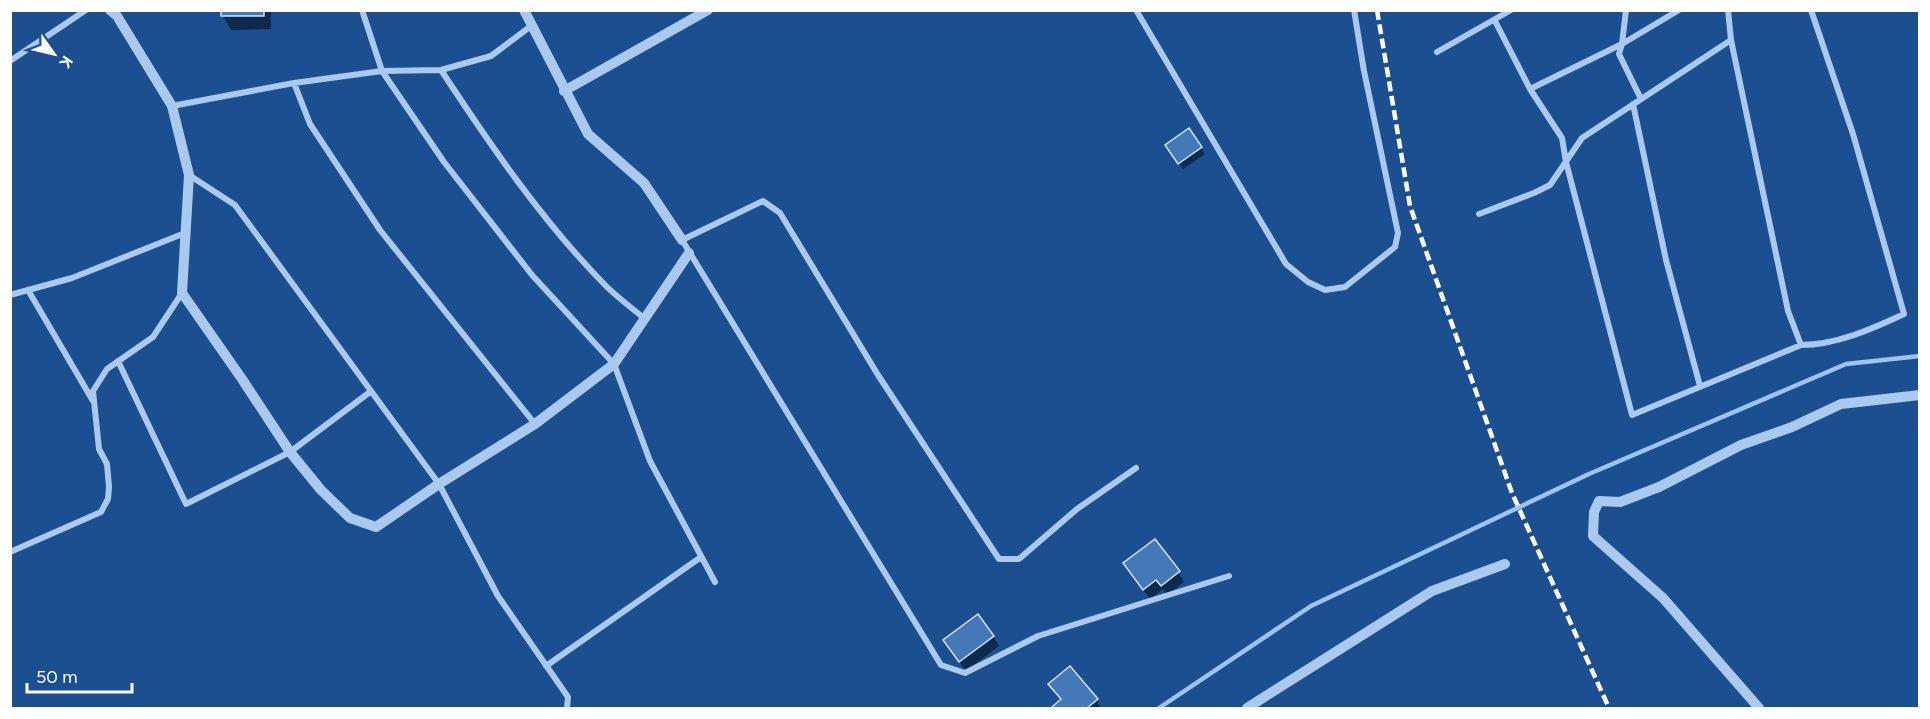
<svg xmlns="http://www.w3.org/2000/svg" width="1930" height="719" viewBox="0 0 1930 719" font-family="Figtree,sans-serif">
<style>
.shadow{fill:#0007}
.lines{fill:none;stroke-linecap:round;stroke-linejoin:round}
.stream{stroke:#9cc4f0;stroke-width:4.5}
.building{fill:#4478b7;stroke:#cfe3fa;stroke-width:1.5}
.minor{stroke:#a9c9ee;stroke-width:6}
.tertiary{stroke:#a9c9ee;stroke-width:10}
.rail{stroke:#fff;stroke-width:4.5;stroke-dasharray:10 4.5;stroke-linecap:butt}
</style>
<rect width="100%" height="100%" fill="#1b4f8f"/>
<!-- shadow -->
<path class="shadow" d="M223,10H271V29L231,30L223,16Z
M1201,148L1205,154L1183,169L1171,152Z
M1125,564L1178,572L1184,582L1167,595L1163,589L1150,599Z
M993,636L999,646L966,671L951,650Z
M1050,685L1096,700L1101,708H1053L1061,701Z"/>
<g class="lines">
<!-- stream -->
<path class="stream" d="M1159,708L1311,606L1589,474L1846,364L1920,356"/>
</g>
<!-- building -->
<path class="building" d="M221,10H264V16H221Z
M1189,128L1202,147L1178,164L1165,145Z
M1155,539L1180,571L1161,586L1156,580L1143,590L1123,563Z
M978,614L994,636L959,662L943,640Z
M1070,666L1098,699L1087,708H1051L1061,699L1048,684Z"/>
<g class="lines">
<!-- minor -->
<path class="minor" d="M362,10L382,71L444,162L532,275L614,364L650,461L715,582
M1136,10L1286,264L1308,282L1325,290L1345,287L1395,247L1398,233L1364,71L1354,10
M1626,10L1622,44L1619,54L1641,99
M1728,10L1731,40L1788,311L1801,345
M1495,21L1530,89L1562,138L1566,162L1632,415L1801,345C1836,345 1872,329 1904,314L1853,134L1811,10
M1437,52L1511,10
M10,61L86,10
M441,70C491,146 542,221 606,286C618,298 632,308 645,319
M294,83L310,124L380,230L535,424
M1530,89L1622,44L1679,10
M1633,104L1666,260L1700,386
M172,106L294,83L382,71L441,70L491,56L531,26
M189,175L235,205L439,484L498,596L568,697L567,708
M1479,214L1534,193L1550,185L1582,138L1731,40
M28,290L93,401
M10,295L72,278L185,233
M118,361L186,504L290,452L370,392
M1136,468L1077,509L1019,559H999L878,375L780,213L763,201L682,240L941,665L965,673L1038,636L1229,576
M10,552L101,512L108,499L109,487L107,464L99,449L93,391L107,369L153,337L182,293
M546,666L701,557"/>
<!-- tertiary -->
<path class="tertiary" d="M110,10L117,16L172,106L189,175L182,293L242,379L290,452L321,490L350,518L376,527L439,484L535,424L614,364L689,253
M524,10L588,134L644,183L682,240
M564,91L708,10
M1247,708L1432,591L1505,564
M1759,708L1663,598L1593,536L1594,512L1599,501L1620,502L1659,487L1741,445L1792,427L1841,404L1920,395"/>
<!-- rail -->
<path class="rail" d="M1377,10L1410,206L1512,493L1609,708"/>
</g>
<!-- border -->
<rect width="1930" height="719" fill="none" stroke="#ffffff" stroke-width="24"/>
<!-- north arrow -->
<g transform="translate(54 54) rotate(124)" stroke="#1b4f8f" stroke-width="4.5" paint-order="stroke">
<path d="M0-4.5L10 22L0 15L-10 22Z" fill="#ffffff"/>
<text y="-9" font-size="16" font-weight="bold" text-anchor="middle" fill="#ffffff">K</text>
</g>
<!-- scale -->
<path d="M27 683v9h105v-9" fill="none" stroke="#ffffff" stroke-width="3"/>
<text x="36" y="683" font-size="18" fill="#ffffff" stroke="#1b4f8f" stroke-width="4.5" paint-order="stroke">50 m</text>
</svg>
